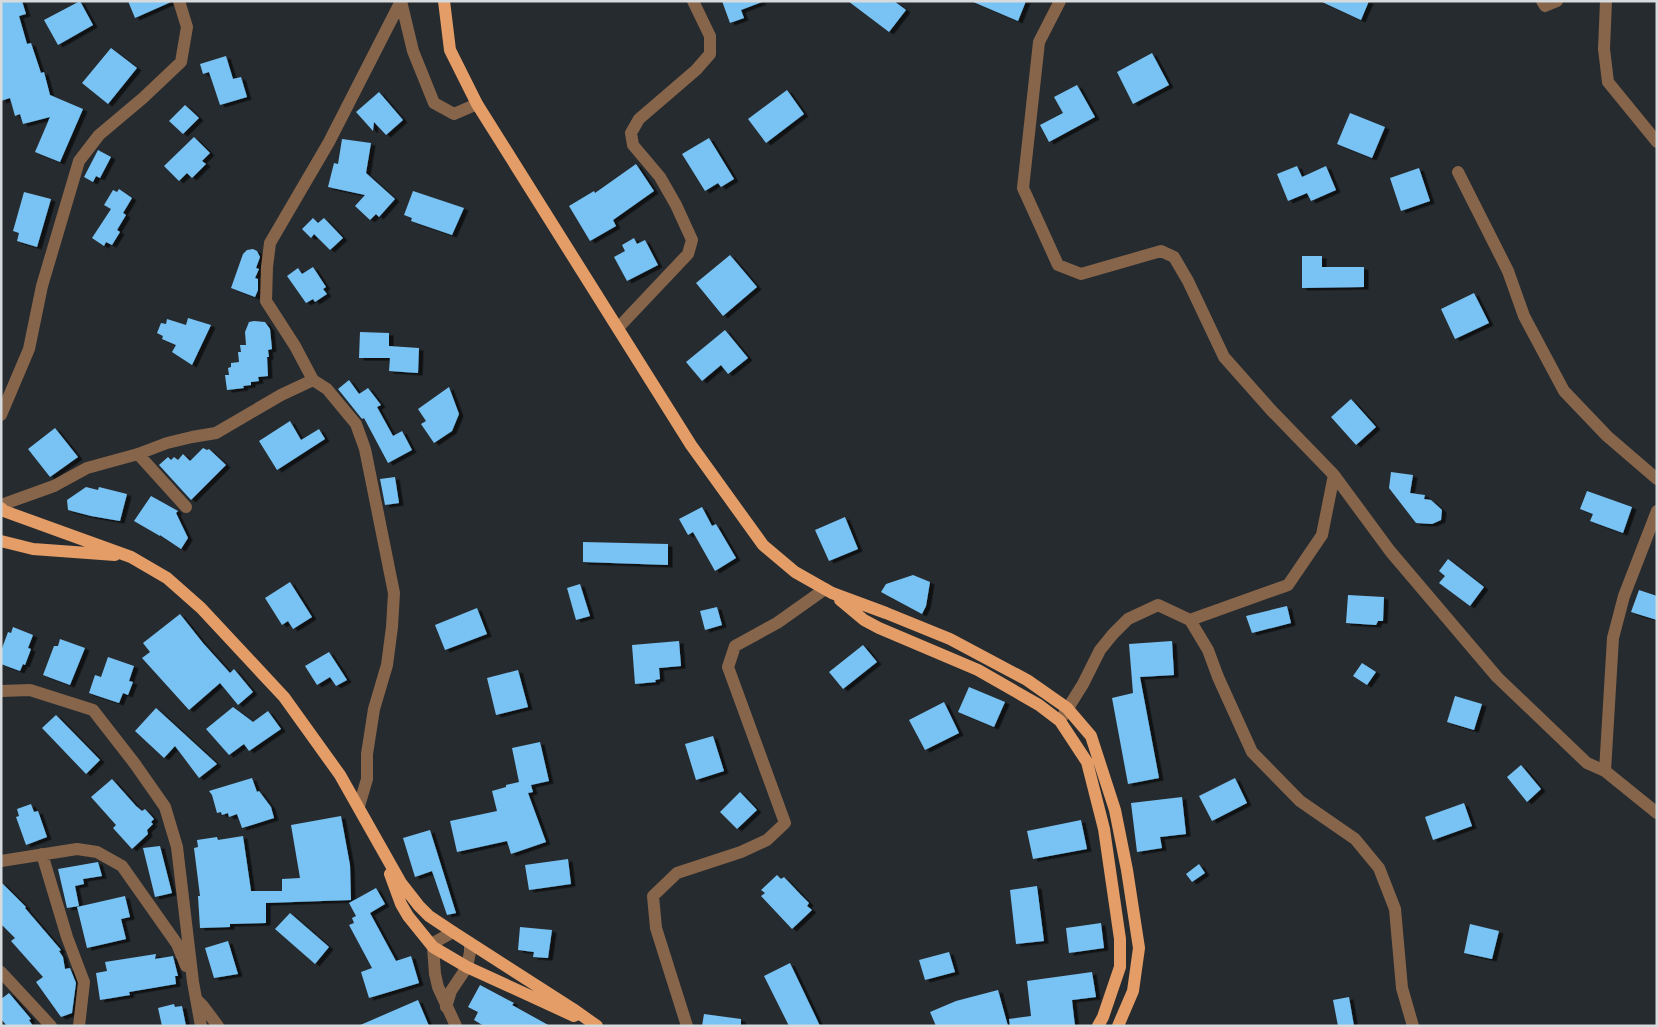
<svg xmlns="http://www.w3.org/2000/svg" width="1658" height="1027" viewBox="0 0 1658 1027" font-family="Overpass,sans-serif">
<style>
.building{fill:#78c2f4;filter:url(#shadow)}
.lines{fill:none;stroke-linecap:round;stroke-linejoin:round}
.minor{stroke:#87654b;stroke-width:12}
.major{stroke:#e49d67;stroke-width:12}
</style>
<defs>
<filter id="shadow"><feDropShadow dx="4.5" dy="2.5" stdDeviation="0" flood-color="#0009"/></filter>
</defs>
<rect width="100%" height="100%" fill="#262b2f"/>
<!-- building -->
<path class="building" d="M1,1H22L26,14L19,16L27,44L31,43L41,73L44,72L50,95L83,109L60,162L35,152L50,117L23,124L20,114L15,116L10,98L1,101Z
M80,1L93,25L58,45L44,20Z
M128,1H171V2L135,18Z
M722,1H761L762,2L741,10L744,18L730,23Z
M848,1H894L906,10L889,32Z
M971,1H1026L1018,21Z
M1320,1H1369L1361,20Z
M111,48L137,68L108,104L82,83Z
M1152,53L1169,85L1133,104L1117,72Z
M226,56L233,79L241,77L247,97L220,105L209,72L203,74L200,64Z
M1077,85L1095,117L1049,142L1040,125L1063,113L1054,97Z
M787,90L804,114L766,143L748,119Z
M379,92L403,120L386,135L374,122L373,131L356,112Z
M185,105L199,118L183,134L169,121Z
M1350,113L1385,127L1372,158L1337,144Z
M194,137L210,153L202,161L206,164L192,178L187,173L179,181L164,166Z
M709,138L734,179L721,187L718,183L705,191L682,154Z
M342,139L371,143L366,173L395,199L379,217L376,214L370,220L355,206L365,195L328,187L334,163L338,164Z
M98,150L111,157L100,178L96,176L93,182L84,177Z
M636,164L654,191L613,220L616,226L590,241L569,206L594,191L595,193Z
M1297,166L1302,177L1326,166L1336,190L1311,201L1307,193L1288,201L1277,174Z
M1419,168L1430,201L1401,211L1390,178Z
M119,189L132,198L123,213L126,215L117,230L120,232L112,245L106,242L104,246L92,238L111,209L104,205L113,190L117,192Z
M413,191L464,208L452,235L411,221L412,218L404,215Z
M24,192L51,199L37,247L17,241L19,233L13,231Z
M313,218L318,223L324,218L343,238L330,250L314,234L311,238L302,229Z
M634,238L637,244L645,240L658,265L627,281L614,257L625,251L622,245Z
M253,249L257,251L260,257L256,268L259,269L255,278L258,279V290L255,297L231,288L243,254L247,250Z
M730,255L757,287L723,316L696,283Z
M1302,256H1322V267H1364V287L1302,288Z
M313,267L326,287L323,289L327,294L315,302L313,299L306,303L287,276L298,268L302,274Z
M1474,293L1489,323L1455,339L1441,309Z
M188,318L211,325L192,365L172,352L176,345L162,339L163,336L157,333L161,323L166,324L167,319L186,325Z
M254,321L265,322L270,329L272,349L268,350L269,357H267L268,376L258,377L259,381L251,382V385L243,386L244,388L227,390L225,375H229L228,368L231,367V363L239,362L238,352H241L240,345H246L245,332L249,322Z
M725,330L748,358L728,374L721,365L702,381L686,362Z
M360,332L389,333V346L419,348L418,373L389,371L390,358H359Z
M349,380L359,394L368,388L381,405L377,407L393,436L402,431L412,450L388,463L364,418L362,419L338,389Z
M449,387L459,414L452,431L434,443L421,424L426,421L418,409Z
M1351,399L1376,427L1356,445L1331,417Z
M290,421L301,440L319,429L325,439L277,470L259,441Z
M55,428L78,457L50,477L28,449Z
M203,448L207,450L209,449L226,465L191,500L159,465L168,457L171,460L174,457L178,460L183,454L190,461Z
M1391,472L1413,475L1410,493L1425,495L1424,499L1431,500L1442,510L1441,520L1432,524L1416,523L1389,488Z
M395,477L399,503L385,505L380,479Z
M86,487L98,490L99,487L127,494L120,521L91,516L68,510L67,500Z
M1587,491L1632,507L1623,533L1590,521L1593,514L1580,509Z
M151,496L178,511L176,513L188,538L181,549L160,535V536L134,521Z
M702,507L712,526L716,524L736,558L715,571L693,532L688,535L679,519Z
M845,517L858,549L829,561L815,530Z
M583,542L668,544V565L583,562Z
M1448,559L1484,587L1470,606L1439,583L1445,576L1439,571Z
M913,575L930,582L926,606L922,614L881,592L886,584Z
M290,582L312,617L293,629L288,621L282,625L265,598Z
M580,584L590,616L576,620L567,588Z
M1639,590L1657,596V620L1631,612Z
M1348,595L1384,597L1383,621H1378L1376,625L1346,623Z
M1287,606L1291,623L1252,633L1246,616Z
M717,607L722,625L705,630L700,611Z
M477,608L487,634L445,650L435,625Z
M180,614L203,643L230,673L234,669L253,692L238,705L220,683L189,710L142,658L150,652L143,643Z
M13,627L33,635L28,648L31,649L25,665L23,664L20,671L1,664V651L8,632L11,633Z
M60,639L85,648L70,685L43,675L54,646H58Z
M679,641L681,666L659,668L660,679L655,680L656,682L635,684L632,645Z
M1172,641L1174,675L1140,677L1159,778L1128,784L1112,698L1133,693L1129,644Z
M863,645L877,662L843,689L829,672Z
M329,652L347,680L336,686L330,677L317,685L305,666Z
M108,657L134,666L129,681L133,682L128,695L123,693L119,703L89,693L95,675L101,677Z
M1362,663L1376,672L1367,685L1353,676Z
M518,670L528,707L496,715L487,678Z
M969,687L1005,702L994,727L958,712Z
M1455,696L1482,704L1474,730L1447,722Z
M944,702L959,733L925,750L909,720Z
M233,707L253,722L268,711L281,729L249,751L244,744L229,755L206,729Z
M156,708L217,764L199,778L175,746L164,758L135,731Z
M56,715L100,760L86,774L42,728Z
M713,736L724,771L696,780L685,744Z
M540,742L549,781L531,785L533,792L528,793L546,842L511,854L507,841L457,852L450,821L497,811L492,791L506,787V785L519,782L512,748Z
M1521,765L1541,789L1527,802L1507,777Z
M252,778L257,792L259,791L271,807L274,818L242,828L237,814L229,817L228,813L222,815L221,812L217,813L212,795L209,791Z
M1235,778L1247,803L1212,821L1199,796Z
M112,779L136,806L142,811L145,809L154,819L151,822L153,824L147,830L148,834L132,849L113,828L116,825L91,797Z
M740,792L757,810L737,829L720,812Z
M1182,797L1186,834L1160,837L1162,848L1137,852L1131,803Z
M1464,803L1472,826L1433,840L1425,817Z
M31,804L34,812L38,811L47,837L26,845L16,817L19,816L17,809Z
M341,816L350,865L351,900L266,903V923L230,924V927L200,928L198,896H200L194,848L198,847L197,840L217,837L218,840L243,836L251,891H282V879L300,878L291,825Z
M1081,820L1087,849L1033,859L1027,831Z
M430,830L456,913L447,915L432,871L415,877L403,838Z
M160,846L172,893L155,897L143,848Z
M568,859L571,884L529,890L525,865Z
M98,862L102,876L83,879L84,884L75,886L79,906L67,908L58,869Z
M1199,864L1205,873L1192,882L1186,874Z
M777,875L781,879L784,877L801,895L809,903L807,906L812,910L792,929L761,896L765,893L761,890Z
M1,882L26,907L25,908L61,950L59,951L63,957L65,969L70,968L76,983L72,1013L61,1017L36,982L43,977L11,941L15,938L1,924Z
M1037,886L1044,941L1016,944L1010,890Z
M376,888L385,904L370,913L396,961L411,956L419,983L369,998L361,972L372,968L349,925L354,923L352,918L356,916L349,903Z
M125,896L130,917L121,919L126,939L87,948L77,907Z
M290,913L329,947L315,964L275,929Z
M1101,923L1104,948L1069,953L1066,928Z
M1470,924L1499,931L1492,959L1464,953Z
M520,927L552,930L548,958L533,957L534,952L518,950Z
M228,941L238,974L214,978L205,948Z
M949,952L955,972L925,980L919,960Z
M156,954L155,959L173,956L178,976H175L176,984L129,992L130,995L100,1000L96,973L107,971L105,962Z
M790,963L820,1026H789L764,976Z
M1092,972L1096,997L1072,1000L1075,1026H1010L1009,1019L1031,1016L1027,981Z
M480,985L514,1003L512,1005L550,1026H484L474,1020L478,1012L468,1007Z
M998,990L1008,1026H936L930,1012L956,1001Z
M9,993L31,1019L29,1020L33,1026H7L1,1019V999Z
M1349,997L1354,1026H1338L1333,1000Z
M418,1000L429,1026H358Z
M174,1004L175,1007L182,1006L186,1026H162L158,1008Z
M704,1014L741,1019V1026H702Z"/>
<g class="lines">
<!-- minor -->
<path class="minor" d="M401,1L413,51L434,103L454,114L477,104
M1060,1L1039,42L1023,188L1058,265L1081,274L1161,251L1174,257L1188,281L1224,357L1271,410L1334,475
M1542,1L1545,6L1557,1
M1606,1L1604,49L1608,82L1657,142
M1458,172L1508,271L1524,316L1564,391L1607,436L1657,479
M618,328L688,254L692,240L676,205L660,177L633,145L631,133L639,119L696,70L710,54V36L693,1
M1,415L29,349L42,286L79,161L99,135L143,98L181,62L187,27L179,1
M138,454L186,507
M1,505L54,486L87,468L138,454L167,443L192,437L216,433L281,395L313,380
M1190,620L1288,585L1322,535L1334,475L1390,551L1497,677L1587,763L1605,771L1657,813
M1,691L30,690L93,710L135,764L165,807L177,847L193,982L201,1026
M1063,716L1083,684L1100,650L1113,634L1128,619L1158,605L1190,620L1208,650L1218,677L1252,752L1300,801L1355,839L1379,868L1395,909L1402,988L1413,1026
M1605,771L1613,638L1624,596L1657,511
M359,806L367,779V754L374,709L387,665L392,627L394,593L365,449L356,424L327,389L313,380L295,346L266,301L267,267L270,243L329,142L401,1
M42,854L67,937L84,982L79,1026
M1,861L77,849L97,852L122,866L177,944L186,966
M453,932L435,942L433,947L435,974L438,987L456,1026
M1,972L51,1026
M196,999L203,1006L218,1026
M446,1007L451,991L467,967L470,952V943
M687,1026L656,928L653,896L677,873L741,852L767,840L785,823L728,667L735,646L777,623L825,589"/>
<!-- major -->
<path class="major" d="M444,1L450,50L477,104L691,445L763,545L795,572L832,593L886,613L950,639L1027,680L1067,708L1091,736L1115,810L1127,870L1139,948L1133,991L1118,1026
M1,508L4,511L131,557L167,578L201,608L284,697L340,775L401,883L419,906L429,916L453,932L573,1009L597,1026
M1,541L33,549L115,555
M840,600L864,620L879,628L978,670L1039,705L1060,721L1087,762L1104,829L1120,939V967L1103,1017L1098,1026
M390,874L401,904L408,916L433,947L467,967L574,1016"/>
</g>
<!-- border -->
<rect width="1658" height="1027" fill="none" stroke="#d7dbdd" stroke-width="5"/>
</svg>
